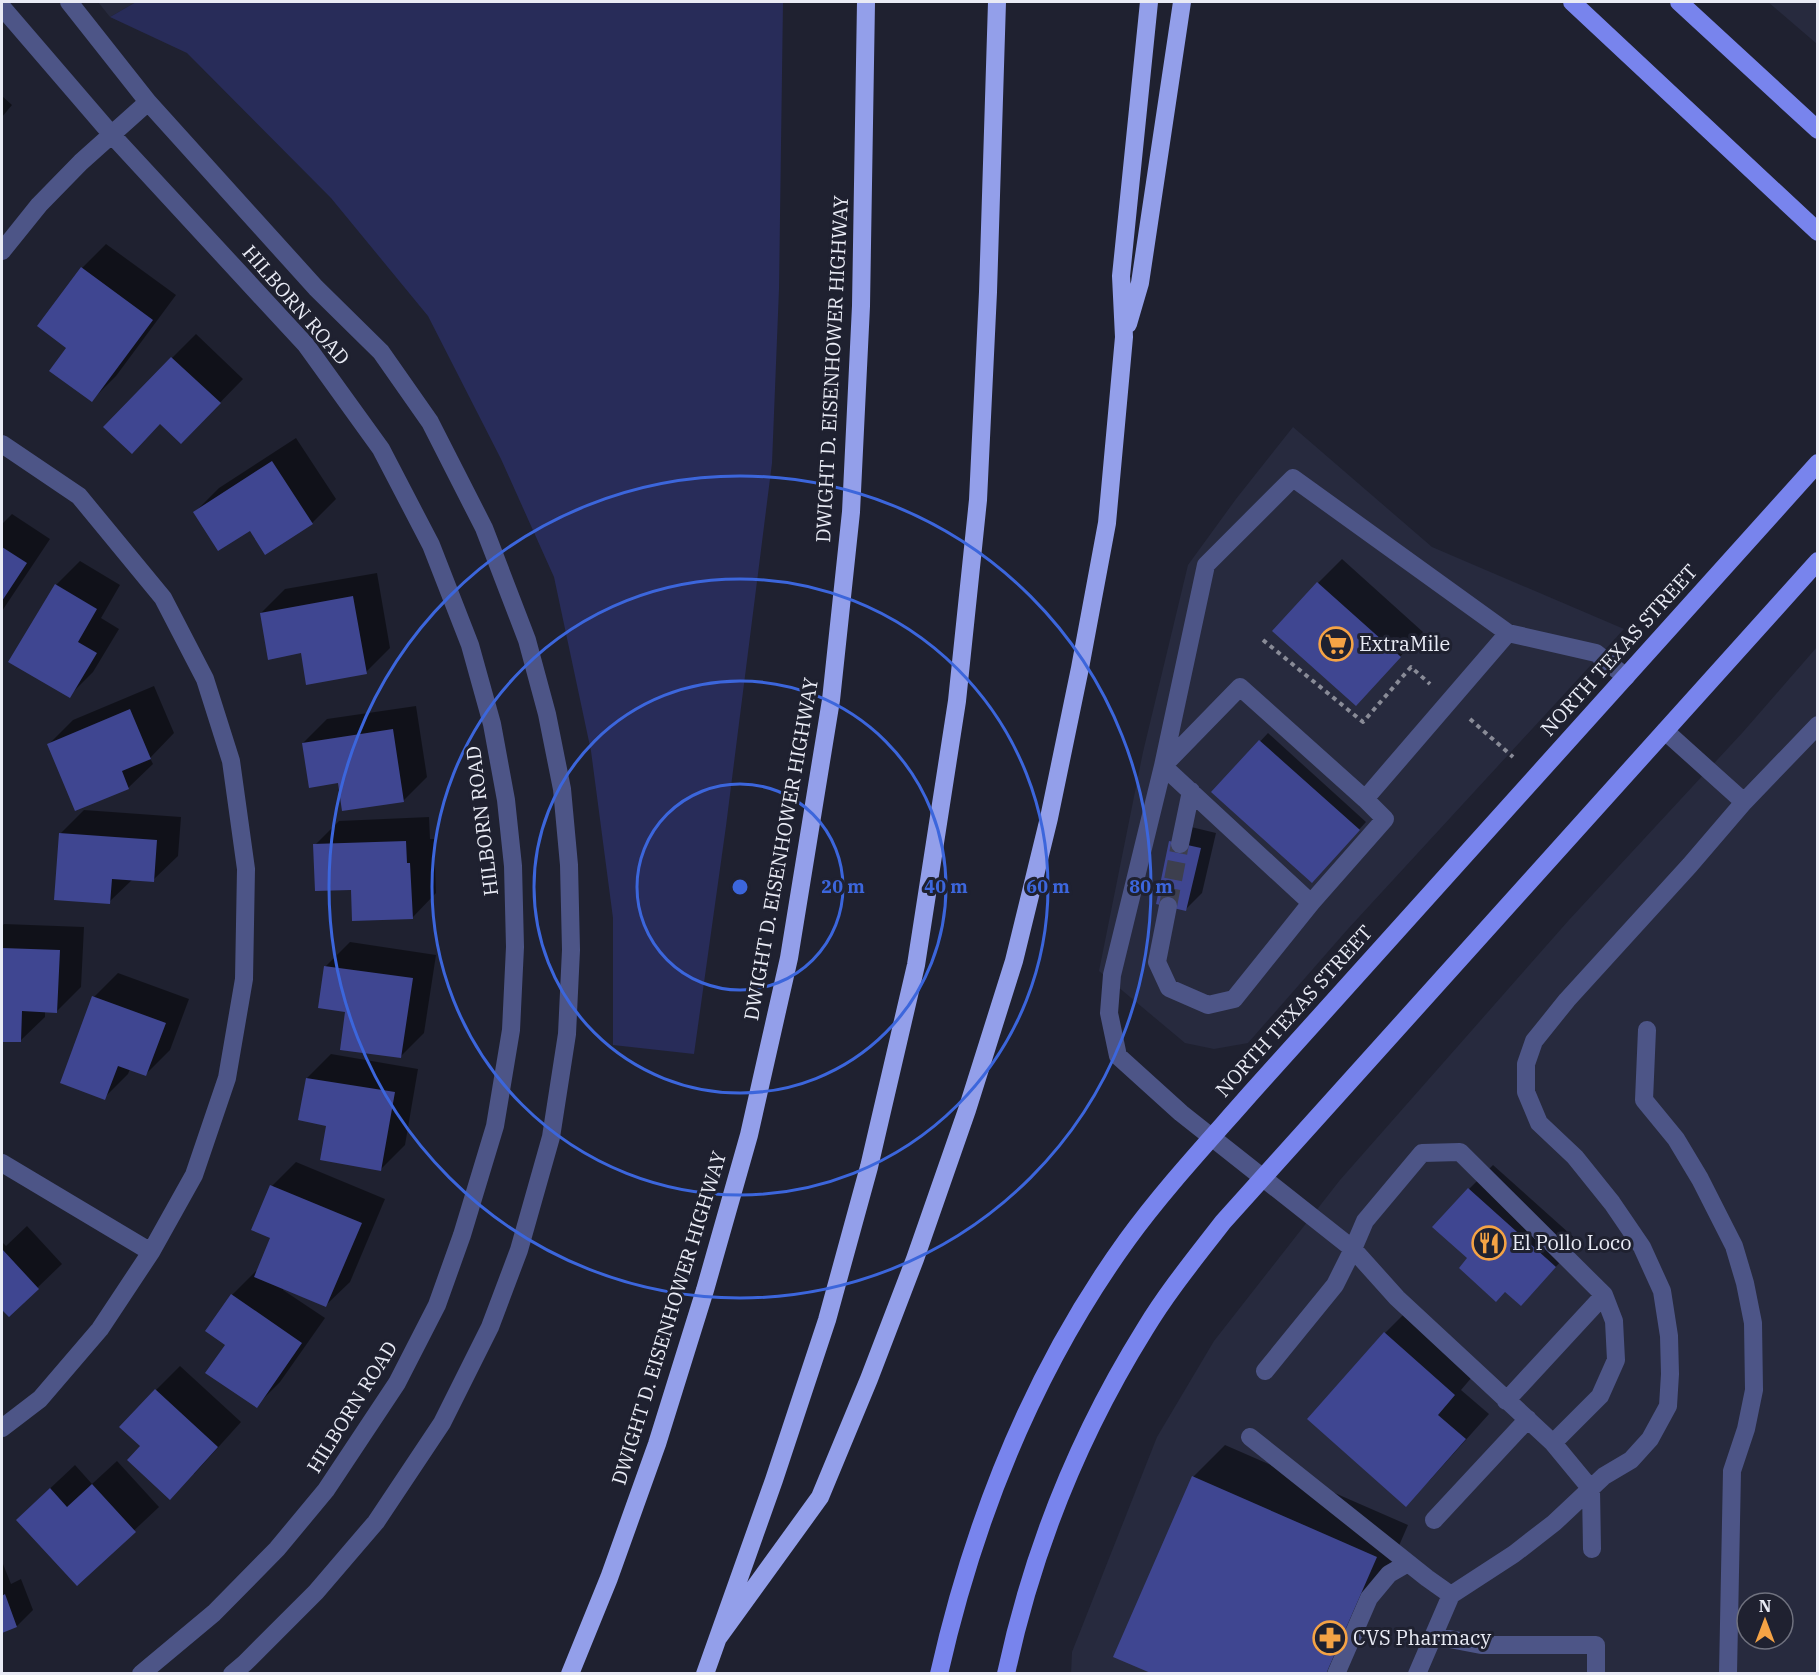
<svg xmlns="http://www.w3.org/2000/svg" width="1819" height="1675" viewBox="0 0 1819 1675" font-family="'IBM Plex Serif',serif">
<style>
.built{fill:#272a3e;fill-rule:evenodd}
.green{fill:#282c59}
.shadow{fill:#0007}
.building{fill:#3f4691}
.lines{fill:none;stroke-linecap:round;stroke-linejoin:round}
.minor-tunnel{stroke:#3d3f4e;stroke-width:18;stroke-dasharray:18 9;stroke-linecap:butt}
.path{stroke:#898b97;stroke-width:4;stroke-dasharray:4.5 4.5;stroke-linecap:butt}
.minor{stroke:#4d5587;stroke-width:18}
.major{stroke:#7884ed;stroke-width:18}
.highway{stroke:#939fea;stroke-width:18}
.ring{fill:none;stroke:#3c66dc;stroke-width:3}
.labels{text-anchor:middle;stroke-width:6;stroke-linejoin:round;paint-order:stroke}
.street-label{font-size:20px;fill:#e9ebf5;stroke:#1f2130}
.poi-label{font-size:20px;fill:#e9ebf5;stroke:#1f2130;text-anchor:start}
.centre{fill:#3c66dc;stroke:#1f2130;stroke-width:3}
.ring-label{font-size:18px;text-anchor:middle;font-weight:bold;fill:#3c66dc;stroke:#1f2130;stroke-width:6;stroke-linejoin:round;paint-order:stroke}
</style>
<rect width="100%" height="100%" fill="#1f2130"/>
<!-- built -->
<path class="built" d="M98,2H136L110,17Z
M1768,2H1817V44Z
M1293,427L1432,547L1624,629L1347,930L1248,1043L1214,1049L1185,1043L1099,971L1143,752L1188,565L1236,499Z
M1817,647V1673L1071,1674L1072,1652L1157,1437L1214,1341L1340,1180L1569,920L1743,732ZM1747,1603H1783V1639H1747Z"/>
<!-- green -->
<path class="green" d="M136,2H783L779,289L772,463L726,826L694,1054L613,1045V918L591,751L554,577L501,459L428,316L331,198L187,53L110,17Z"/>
<!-- shadow -->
<path class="shadow" d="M2,96L12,105L2,117Z
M106,244L176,295L116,376L92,400L68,348L82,268Z
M196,334L243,379L205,418L160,422L172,358Z
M296,438L336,499L312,523L250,529L195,512L219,488Z
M12,514L50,539L2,611V524Z
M1342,559L1423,632L1356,704L1318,583Z
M80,561L120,585L101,618L119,629L93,672L69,696L56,585Z
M377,573L390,648L366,672L302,651L261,613L285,589Z
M154,686L174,733L150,758L153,764L128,788L49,744L73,720Z
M416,706L427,777L403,801L339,782L303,743L327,719Z
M1268,733L1366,822L1319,873L1213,792Z
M84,810L181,817L178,856L153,880L133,879L109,902L60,834Z
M429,817L430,839H434L436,893L412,918L315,845L339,821Z
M1187,826L1216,833L1202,893L1186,909Z
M4,924L84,927L81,987L57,1011H45V1017L20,1041L2,1040V926Z
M350,942L436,955L424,1033L400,1057L347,1011L325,967Z
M118,973L189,999L170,1050L146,1074L130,1069L128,1074L104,1098L94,997Z
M331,1054L418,1069L405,1145L381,1169L328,1124L307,1078Z
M296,1162L385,1199L350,1282L325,1306L284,1288L283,1290L325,1318L280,1382L256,1406L227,1344L207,1331L232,1295L256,1271L258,1272L272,1238L253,1230L272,1186Z
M1493,1165L1579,1242L1521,1304L1469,1258V1189Z
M27,1226L62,1264L9,1315L3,1309L2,1310V1242L6,1246Z
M1409,1309L1478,1370L1461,1390L1489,1414L1430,1480L1406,1504L1385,1333Z
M180,1366L241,1422L194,1474L142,1446L156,1390Z
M1225,1445L1408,1525L1343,1674H1156L1193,1477Z
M117,1461L159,1507L77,1584L42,1496L75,1465L92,1484Z
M3,1564L11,1584L21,1579L33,1610L17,1626L2,1632V1565Z"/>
<!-- building -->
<path class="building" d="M81,267L153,320L92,402L49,371L66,348L37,326Z
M171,357L221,403L181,444L160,424L132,454L103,427Z
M272,461L313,524L265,555L250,531L218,551L193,512Z
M2,547L27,563L2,601Z
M1317,582L1401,657L1356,706L1272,631Z
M55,584L97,609L78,642L97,653L70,698L8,662Z
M353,596L367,674L306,685L301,653L268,660L260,613Z
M130,709L151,759L122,771L129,789L75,811L47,744Z
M393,729L404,802L342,811L338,783L309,788L302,743Z
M1259,740L1360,830L1312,883L1211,792Z
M59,833L157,840L154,882L112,879L110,904L54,900Z
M406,841L407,863H410L413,919L352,921L351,890L315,891L313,844Z
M1169,841L1201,848L1186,911L1156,904Z
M2,948L60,950L57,1013L22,1011L21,1042H2Z
M324,966L413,978L401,1058L340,1050L345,1012L318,1008Z
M92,996L166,1023L146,1076L118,1066L105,1100L60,1083Z
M306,1078L395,1092L381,1171L320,1160L326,1126L298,1120Z
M270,1185L362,1223L326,1307L254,1277L270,1238L251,1230Z
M1468,1188L1556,1267L1521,1306L1505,1292L1496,1302L1459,1268L1467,1258L1432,1227Z
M2,1249L39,1289L9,1317L3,1311L2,1312Z
M231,1294L302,1343L257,1408L205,1373L225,1345L205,1331Z
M1384,1332L1455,1395L1438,1415L1466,1439L1406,1507L1307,1419Z
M155,1389L218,1447L170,1500L127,1460L140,1446L119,1427Z
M1192,1476L1377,1557L1326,1674H1153L1113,1657Z
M92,1484L136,1532L77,1586L16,1520L50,1488L67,1507Z
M5,1594L17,1627L2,1633V1596Z"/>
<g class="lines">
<!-- minor-tunnel -->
<path class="minor-tunnel" d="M1168,906L1180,844"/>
<!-- path -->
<path class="path" d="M1263,640L1363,722L1411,667L1430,684
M1470,719L1513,757"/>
<!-- minor -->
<path class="minor" d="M69,2L148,102L316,288L381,352L430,422L484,528L527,640L547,714L562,789L569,865L571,950L567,1034L551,1137L519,1250L490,1327L442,1423L376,1522L316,1592L245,1663L232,1674
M2,7L112,135L306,345L381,449L431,545L470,645L492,724L506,800L513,866L515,947L511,1030L495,1126L462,1235L437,1305L397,1383L326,1490L277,1549L214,1613L141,1674
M2,251L39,205L81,162L148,102
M2,444L79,496L163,598L205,679L231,761L246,869L244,979L227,1078L194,1175L151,1252L100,1329L40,1399L2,1428
M1665,731L1744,802
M1180,844L1191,791
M1311,903L1385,819L1365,799
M1168,906L1157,962L1169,988L1208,1005L1234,999L1311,903L1163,766L1240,687L1365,799L1508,633
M1647,1030L1644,1100L1676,1139L1700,1179L1734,1246L1745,1283L1753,1323L1754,1390L1746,1429L1732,1471L1728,1674
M2,1163L151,1252
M1265,1371L1335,1285L1353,1249L1365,1221L1422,1153L1460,1152L1604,1295L1614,1321L1616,1360L1600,1396L1553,1443
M1506,1401L1604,1295
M1250,1437L1427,1578L1451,1595
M1434,1520L1528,1419
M1592,1549L1591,1489L1553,1443L1397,1298L1353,1249L1181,1113L1118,1056L1109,1013L1112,975L1163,766L1206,565L1293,478L1508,633L1596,653L1626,677
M1434,1636L1481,1645H1596V1674
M1336,1674L1369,1598L1389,1574L1408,1563
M1417,1674L1451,1595L1514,1554L1554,1523L1604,1476L1631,1460L1650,1439L1668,1406L1670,1374L1669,1336L1662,1291L1642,1247L1612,1203L1575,1157L1539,1123L1526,1092V1064L1534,1041L1567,1000L1690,865L1744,802L1818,725"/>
<!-- major -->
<path class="major" d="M1572,2L1818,232
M1679,2L1818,130
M939,1674C974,1519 1034,1369 1127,1240C1164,1189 1208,1142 1250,1094L1818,463
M1006,1674C1032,1552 1079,1435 1145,1329C1168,1291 1196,1257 1223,1222L1818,561"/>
<!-- highway -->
<path class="highway" d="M1128,324L1140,283L1182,2
M718,1638L820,1497L869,1379L915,1259L967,1110L1014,961L1049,818L1080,668L1107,523L1124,337L1121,276L1149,2
M570,1674L609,1578L657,1444L705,1290L749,1135L789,958L831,700L851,512L861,306L866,2
M705,1674L774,1480L827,1320L869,1167L916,965L957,701L978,500L988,292L997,2"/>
</g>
<!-- distance rings -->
<g class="ring">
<circle cx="740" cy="887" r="103"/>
<circle cx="740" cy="887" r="206"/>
<circle cx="740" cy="887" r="308"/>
<circle cx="740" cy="887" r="411"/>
</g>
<!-- icons -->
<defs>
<symbol id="supermarket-ring" viewBox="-11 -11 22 22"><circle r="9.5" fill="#1f2130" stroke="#f5a345" stroke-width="1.5"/><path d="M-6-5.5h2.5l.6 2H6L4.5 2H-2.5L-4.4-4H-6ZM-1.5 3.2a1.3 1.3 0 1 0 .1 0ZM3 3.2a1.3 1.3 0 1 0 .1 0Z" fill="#f5a345"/></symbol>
<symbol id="restaurant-ring" viewBox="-11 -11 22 22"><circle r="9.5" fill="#1f2130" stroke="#f5a345" stroke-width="1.5"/><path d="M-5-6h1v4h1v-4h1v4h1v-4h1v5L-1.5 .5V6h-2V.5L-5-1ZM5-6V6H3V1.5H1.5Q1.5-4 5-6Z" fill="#f5a345"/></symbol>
<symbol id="pharmacy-ring" viewBox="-11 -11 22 22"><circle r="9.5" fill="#1f2130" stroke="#f5a345" stroke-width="1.5"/><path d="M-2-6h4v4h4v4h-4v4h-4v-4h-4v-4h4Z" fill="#f5a345"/></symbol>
</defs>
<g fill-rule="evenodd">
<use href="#supermarket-ring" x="1317" y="625" width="38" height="38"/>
<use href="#restaurant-ring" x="1470" y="1224" width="38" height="38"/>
<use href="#pharmacy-ring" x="1311" y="1619" width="38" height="38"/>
</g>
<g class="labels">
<!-- street labels -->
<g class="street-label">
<text transform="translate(296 305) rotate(49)" y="7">HILBORN ROAD</text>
<text transform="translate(832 369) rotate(-87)" y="7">DWIGHT D. EISENHOWER HIGHWAY</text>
<text transform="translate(1619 650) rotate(-48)" y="7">NORTH TEXAS STREET</text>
<text transform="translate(482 821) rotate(-97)" y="7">HILBORN ROAD</text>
<text transform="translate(781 849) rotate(-80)" y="7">DWIGHT D. EISENHOWER HIGHWAY</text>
<text transform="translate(1294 1011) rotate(-48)" y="7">NORTH TEXAS STREET</text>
<text transform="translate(669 1318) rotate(-73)" y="7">DWIGHT D. EISENHOWER HIGHWAY</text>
<text transform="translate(352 1407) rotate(-58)" y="7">HILBORN ROAD</text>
</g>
<!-- poi labels -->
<g class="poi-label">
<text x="1359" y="651">ExtraMile</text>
<text x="1512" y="1250">El Pollo Loco</text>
<text x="1353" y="1645">CVS Pharmacy</text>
</g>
</g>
<circle cx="740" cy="887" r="9" class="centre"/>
<g class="ring-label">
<text x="843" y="893">20 m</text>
<text x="946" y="893">40 m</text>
<text x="1048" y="893">60 m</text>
<text x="1151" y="893">80 m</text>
</g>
<!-- border -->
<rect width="1819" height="1675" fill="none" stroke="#e9ebf5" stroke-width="6"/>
<!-- north arrow -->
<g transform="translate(1765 1621)"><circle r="28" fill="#1f2130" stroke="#70727f" stroke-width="1.5"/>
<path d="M0-4.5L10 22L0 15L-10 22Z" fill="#f5a345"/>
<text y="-9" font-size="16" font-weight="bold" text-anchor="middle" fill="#e9ebf5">N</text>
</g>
</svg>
